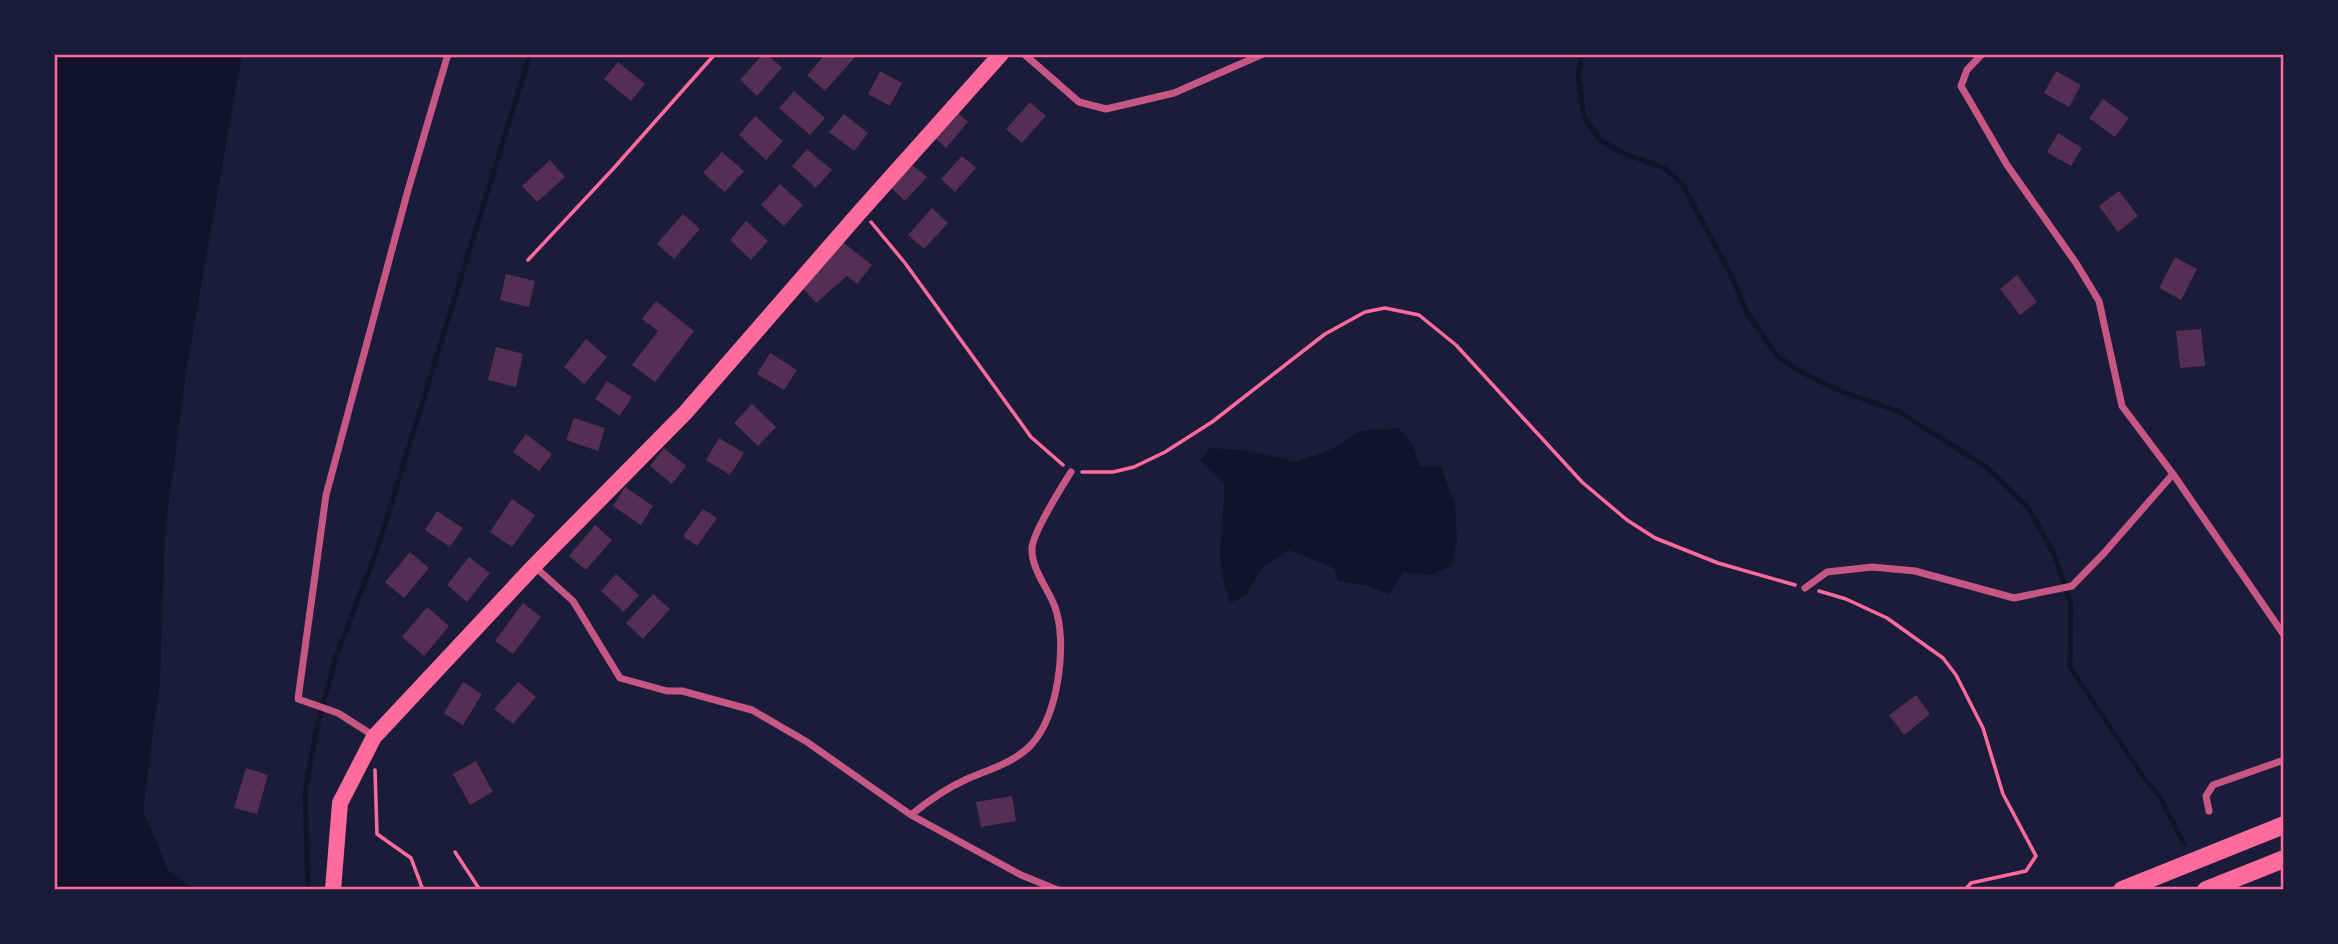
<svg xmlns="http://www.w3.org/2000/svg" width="2338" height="944" viewBox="0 0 2338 944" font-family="'Sofia Sans Condensed',sans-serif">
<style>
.water{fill:#12122b}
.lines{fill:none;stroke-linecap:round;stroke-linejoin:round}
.stream{stroke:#12122b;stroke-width:5}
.building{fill:#542f53}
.path{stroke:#ff6b9d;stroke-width:3.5}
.minor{stroke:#c65784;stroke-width:7}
.trunk{stroke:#ff6b9d;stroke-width:16}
.motorway{stroke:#ff6b9d;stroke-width:18}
.neatline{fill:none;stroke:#ff6b9d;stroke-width:2.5}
</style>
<rect width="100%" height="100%" fill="#1b1b3a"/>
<!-- water -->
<path class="water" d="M54,54H242L187,366L165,532L160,681L143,810L168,870L196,890H54Z
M1398,428L1412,443L1420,467L1441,466L1455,505L1457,540L1451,566L1431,575L1403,572L1389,594L1365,585L1338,581L1334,568L1289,550L1262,568L1246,595L1230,603L1221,572L1220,548L1225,484L1200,460L1210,448L1249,451L1297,462L1330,450L1361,431Z"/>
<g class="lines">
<!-- stream -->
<path class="stream" d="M1582,54L1578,74L1584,117L1600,140L1622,153L1665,168L1683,185L1734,281L1746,311L1777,356L1808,376L1843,392L1898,411L1986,467L2028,507L2054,554L2071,604L2070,667L2144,778L2160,797L2184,844
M308,890L305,792L317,727L336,657L377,550L530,54"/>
</g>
<!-- building -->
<path class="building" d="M763,54H767L782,68L757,96L740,80Z
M826,54H854L856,56L825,91L807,75Z
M618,62L645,84L631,101L604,79Z
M880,71L902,83L890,106L868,94Z
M2056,71L2081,85L2069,107L2044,93Z
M794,91L825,118L810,135L779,108Z
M2103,99L2129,118L2115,137L2089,118Z
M1030,102L1046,116L1022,143L1006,129Z
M954,110L968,122L946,148L932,135Z
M844,114L868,133L854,151L829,132Z
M755,116L783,141L766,160L739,135Z
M2058,133L2082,148L2071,166L2047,152Z
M807,149L832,170L816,188L792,166Z
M722,152L744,171L725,192L703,173Z
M962,156L976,168L955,192L941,179Z
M550,160L565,177L537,202L522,186Z
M910,163L927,177L905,201L889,186Z
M780,184L803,205L784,226L761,205Z
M2119,191L2138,216L2118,232L2099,206Z
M932,208L948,223L924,249L908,235Z
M683,214L700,229L674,259L657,244Z
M746,221L768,241L751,260L730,240Z
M840,240L872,265L857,284L847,276L816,303L800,285Z
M2175,257L2197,269L2181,300L2159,288Z
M506,274L535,281L529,307L500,300Z
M2017,275L2037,302L2020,315L2000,289Z
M656,301L694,331L655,382L632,365L658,331L642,319Z
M2201,329L2205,366L2180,368L2176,331Z
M586,339L607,357L584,384L564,367Z
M496,347L523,354L516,387L488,380Z
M770,353L797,370L784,390L757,374Z
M607,381L632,397L620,416L595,399Z
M752,404L776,427L758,446L734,423Z
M574,418L605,428L598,451L566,440Z
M526,434L552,454L539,471L513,452Z
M719,438L744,453L730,475L706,460Z
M664,448L686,466L672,484L650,466Z
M625,487L653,506L641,525L613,506Z
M512,499L535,515L512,547L490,532Z
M703,509L717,518L697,546L683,536Z
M437,511L463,528L450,547L425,530Z
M595,525L612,540L586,570L569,556Z
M410,552L429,568L404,598L385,582Z
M469,557L490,573L467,602L447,585Z
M616,574L639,595L624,612L601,591Z
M653,594L670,609L643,639L626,623Z
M523,603L541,617L513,654L495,641Z
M427,607L449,626L424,656L402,637Z
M463,682L482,694L463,725L444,713Z
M518,682L536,697L513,724L494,709Z
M1916,695L1930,714L1904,735L1889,715Z
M476,761L493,792L470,805L453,774Z
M246,768L268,775L257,814L234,808Z
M1012,796L1016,821L981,827L976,802Z"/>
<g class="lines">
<!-- path -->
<path class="path" d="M871,222L905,263L1031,437L1063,465
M528,260L613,169L715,54
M1082,472H1113L1134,467L1165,452L1212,422L1325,334L1365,312L1385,308L1419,315L1456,345L1582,482L1627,520L1655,538L1718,563L1795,585
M1819,591L1846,599L1887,618L1943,658L1956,675L1983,728L2003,794L2036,856L2026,871L1971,883L1965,890
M375,770L377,834L411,858L423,890
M455,852L480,890"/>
<!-- minor -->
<path class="minor" d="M1024,54L1079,102L1106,109L1174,93L1263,54
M1982,54L1967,70L1961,86L2007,165L2076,263L2099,301L2122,406L2173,474L2284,635
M534,566L573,601L620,678L667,691H682L752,710L807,742L911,815L1021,875L1058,890
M1805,588L1827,572L1872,567L1915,571L2014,598L2072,586L2105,552L2173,474
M374,736L338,713L298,699L326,495L408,190L448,54
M2209,811L2206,796L2213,785L2284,760
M911,815C928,801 945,789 965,780C987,770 1014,763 1031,745C1058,716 1068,644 1055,607C1048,588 1031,569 1032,548C1033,532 1061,488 1071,472"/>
<!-- trunk -->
<path class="trunk" d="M333,890L340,803L374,737L534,566L685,413L859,213L1001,54"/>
<!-- motorway -->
<path class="motorway" d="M2122,890L2284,825
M2206,890L2284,859"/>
</g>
<!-- border -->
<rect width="2338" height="944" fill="none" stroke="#1b1b3a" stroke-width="112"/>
<rect x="56" y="56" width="2226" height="832" class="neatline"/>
</svg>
